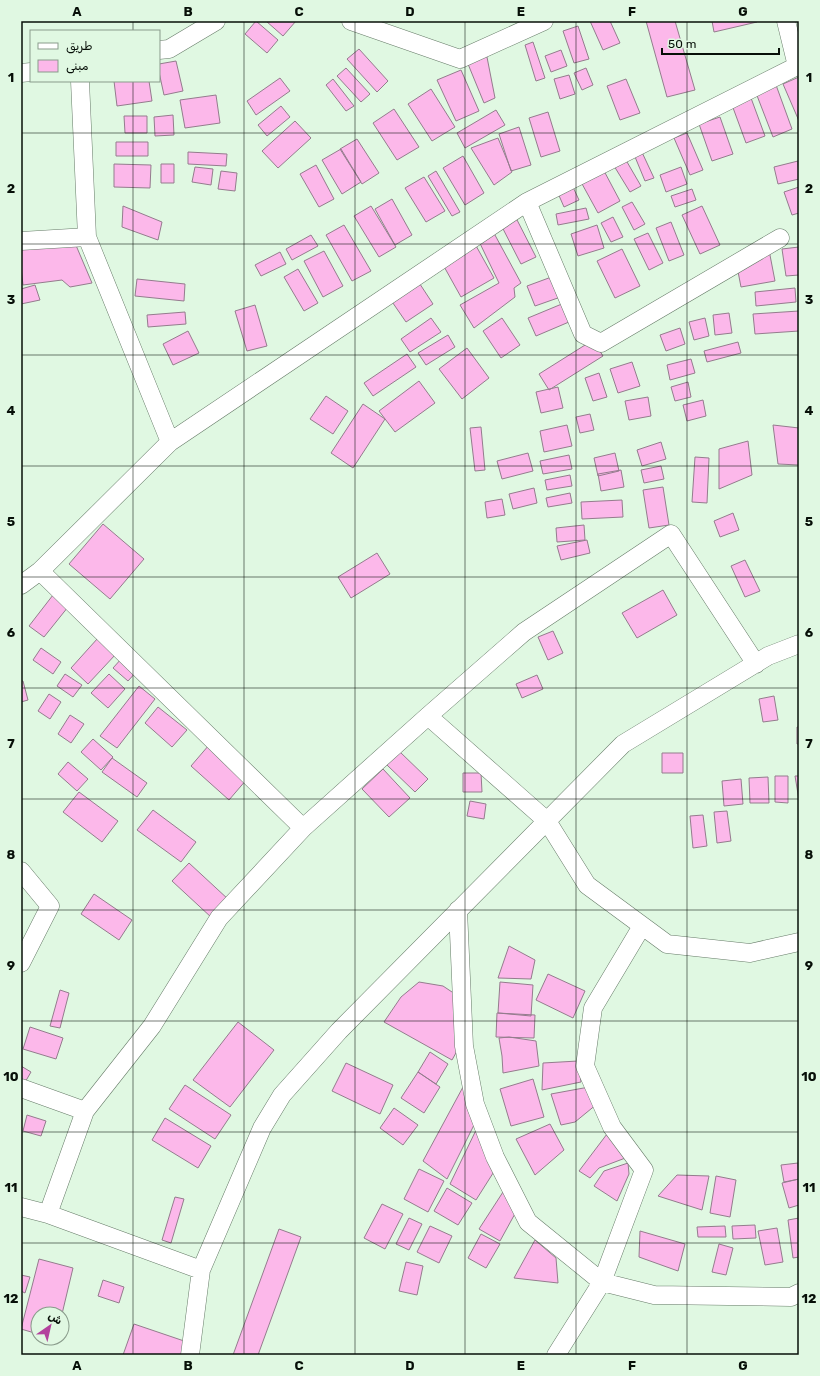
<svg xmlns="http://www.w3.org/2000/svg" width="820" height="1376" viewBox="0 0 820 1376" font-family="Rubik,Cairo,sans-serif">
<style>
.building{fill:#fcb8ea;stroke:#947c8d}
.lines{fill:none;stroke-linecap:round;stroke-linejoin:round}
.minor-casing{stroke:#667b68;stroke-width:19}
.minor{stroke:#fff;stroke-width:18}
.grid{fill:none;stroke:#070f08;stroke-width:1;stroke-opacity:0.55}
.neatline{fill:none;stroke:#070f08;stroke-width:1.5}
.grid-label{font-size:13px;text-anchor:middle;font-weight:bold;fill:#070f08}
</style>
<rect width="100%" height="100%" fill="#e0f8e2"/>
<!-- building -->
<path class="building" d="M256,21L278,40L267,53L245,34Z
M266,21H296L283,36Z
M590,21H610L620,43L603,50Z
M646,21H675L695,90L667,97Z
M712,21H757V22L714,32Z
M578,26L589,59L574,63L563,31Z
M533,42L545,78L536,81L525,45Z
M359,49L388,81L377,92L347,59Z
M561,50L567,66L551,72L545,56Z
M486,52L495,98L484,103L468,64Z
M176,61L183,91L164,95L159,72V64Z
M346,68L370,94L361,102L337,76Z
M586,68L593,85L582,90L574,73Z
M461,70L479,111L456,121L437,80Z
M569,75L575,94L560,99L554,79Z
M799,77V121L783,84Z
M280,78L290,91L256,115L247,101Z
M333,79L354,106L346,111L326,85Z
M626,79L640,113L620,120L607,86Z
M114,81H149L152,101L117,106Z
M776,85L792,129L773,137L756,93Z
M431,89L455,127L432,141L408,104Z
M216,95L220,123L185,128L180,100Z
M751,98L765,136L746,143L732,105Z
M281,106L290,117L267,136L258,125Z
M394,109L419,147L397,160L373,123Z
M496,110L505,125L465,148L457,133Z
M548,112L560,151L541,157L529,118Z
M173,115L174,135L155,136L154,117Z
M124,116H147V133H125Z
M720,117L733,154L712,161L699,124Z
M295,121L311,138L278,168L262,151Z
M519,127L531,165L511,171L499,134Z
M687,133L703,170L690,175L674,138Z
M498,138L512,172L494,185L471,148Z
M357,139L379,173L362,184L340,149Z
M116,142H148V156H116Z
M640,148L654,178L645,181L633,152Z
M341,149L361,182L342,194L322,160Z
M188,152L227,154L226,166L188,164Z
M623,155L641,186L630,192L611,161Z
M463,156L484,193L465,205L443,168Z
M798,161L799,179L778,184L774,167Z
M114,164L151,165L150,188L114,187Z
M161,164H174V183H161Z
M316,165L334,199L319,207L300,174Z
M195,167L213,169L211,185L192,182Z
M681,167L687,184L666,192L660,175Z
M603,169L620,201L598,213L581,182Z
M221,171L237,173L235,191L218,189Z
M436,171L460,212L452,216L428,176Z
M424,177L445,211L426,222L405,188Z
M572,185L579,200L564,207L557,191Z
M799,187V213L792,215L784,192Z
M692,189L696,200L675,207L671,196Z
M392,199L412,235L395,245L375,209Z
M632,202L645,224L634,230L622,207Z
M123,206L162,222L158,240L122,227Z
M371,206L396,247L379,257L354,216Z
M702,206L720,245L700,254L682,215Z
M586,208L589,219L558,225L556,214Z
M514,214L536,257L521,264L499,221Z
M613,217L623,237L611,242L601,223Z
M671,222L684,255L669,261L656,228Z
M489,224L521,283L514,288L515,297L474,328L460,305L499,283L475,233Z
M344,225L371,271L352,281L326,235Z
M597,225L604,248L578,256L571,234Z
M648,233L663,263L649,270L634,239Z
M311,235L318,246L292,260L286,249Z
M470,235L494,278L461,297L437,254Z
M75,243L92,283L70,287L62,280L23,285L21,268V245Z
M799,247V275L786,276L782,249Z
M622,249L640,286L615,298L597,261Z
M769,250L775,281L741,287L735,256Z
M324,251L343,286L323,297L304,261Z
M280,252L286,264L261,276L255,265Z
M298,269L318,303L304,311L284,277Z
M565,272L572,293L535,306L527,286Z
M414,275L433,304L406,322L386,293Z
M137,279L185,284L184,301L135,296Z
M35,285L40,300L21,304V289Z
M795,288L796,302L756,306L755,292Z
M569,301L576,319L536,336L528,318Z
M255,305L267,346L247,351L235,311Z
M799,311V331L755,334L753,314Z
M185,312L186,324L148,327L147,315Z
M729,313L732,333L715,335L713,315Z
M431,318L441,332L410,352L401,339Z
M502,318L520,345L501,358L483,331Z
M705,318L709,336L694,340L689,322Z
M680,328L685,344L666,351L660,335Z
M188,331L199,353L173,365L163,344Z
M448,335L455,347L426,365L418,353Z
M593,340L603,356L549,390L539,374Z
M738,342L741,353L707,362L704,351Z
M467,348L489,378L462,399L439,369Z
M407,354L416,367L373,396L364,383Z
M691,359L695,373L670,380L667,365Z
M632,362L640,386L618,393L610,369Z
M599,373L607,397L593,401L585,378Z
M419,381L435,403L395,432L379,411Z
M688,382L691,397L675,401L671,387Z
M558,387L563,408L541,413L536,392Z
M326,396L348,411L333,434L310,419Z
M648,397L651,416L629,420L625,401Z
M703,400L706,416L687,421L683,405Z
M363,404L385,419L353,468L331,453Z
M590,414L594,430L580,433L576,417Z
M567,425L572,446L544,452L540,431Z
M773,425L799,428V465L778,464Z
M481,427L485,470L475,471L470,428Z
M748,441L752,475L719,489V449Z
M661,442L666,459L642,466L637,450Z
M528,453L533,471L502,479L497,461Z
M615,453L619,471L598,476L594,458Z
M569,455L572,469L543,474L540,461Z
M695,457L709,458L707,503L692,502Z
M661,466L664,479L644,483L641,470Z
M621,470L624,487L601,491L598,474Z
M570,475L572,486L547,490L545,480Z
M663,487L669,525L649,528L643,490Z
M534,488L537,503L513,509L509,494Z
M570,493L572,503L548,507L546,498Z
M502,499L505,515L487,518L485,502Z
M622,500L623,517L582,519L581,502Z
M733,513L739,530L720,537L714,521Z
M103,524L144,559L110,599L69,564Z
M584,525L585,540L557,542L556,528Z
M587,540L590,553L561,560L557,546Z
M377,553L390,574L351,598L338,577Z
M745,560L760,591L745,597L731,566Z
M663,590L677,615L637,638L622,613Z
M53,595L68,607L44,637L29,626Z
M553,631L563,653L548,660L538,637Z
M98,638L116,654L88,684L71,668Z
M41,648L61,662L53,674L33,660Z
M122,658L137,671L128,681L113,668Z
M65,674L82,685L73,697L57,686Z
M109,674L125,689L108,708L91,693Z
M537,675L543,689L522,698L516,684Z
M21,681H23L28,700L21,702Z
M139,686L155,699L117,748L100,736Z
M49,694L61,702L50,719L38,711Z
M774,696L778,720L763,722L759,699Z
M158,707L187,730L172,747L145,723Z
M70,715L84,724L71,743L58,734Z
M797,727H799V744H797Z
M93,739L113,757L101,770L81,752Z
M209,745L247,779L229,800L191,766Z
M400,752L428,779L415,792L387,765Z
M662,753H683V773H662Z
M112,758L147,783L137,797L102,772Z
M68,762L88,779L77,791L58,774Z
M383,769L410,798L389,817L362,789Z
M463,773H481L482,792H463Z
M775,776H788V803L775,802Z
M795,776H799V800Z
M768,777L769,803H750L749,778Z
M741,779L743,804L724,806L722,781Z
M79,792L118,821L102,842L63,812Z
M470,801L486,804L484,819L467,816Z
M153,810L196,842L181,862L137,830Z
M727,811L731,841L717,843L714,812Z
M703,815L707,846L693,848L690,816Z
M189,863L229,900L212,918L172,881Z
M94,894L132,920L119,940L81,914Z
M509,946L535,960L531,979L498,978Z
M548,974L585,991L573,1018L536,1000Z
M419,982L443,986L455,994L462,1042L452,1060L384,1022L401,997Z
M500,982L533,985L531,1016L498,1013Z
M60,990L69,993L60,1028L50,1026Z
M497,1013L535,1015L534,1038L496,1037Z
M238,1022L274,1050L230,1107L193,1080Z
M30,1027L63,1038L56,1059L23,1049Z
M509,1037L536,1041L539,1066L503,1073L502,1056L499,1038Z
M430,1052L448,1064L436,1084L418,1072Z
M578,1061L581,1082L542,1090L543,1063Z
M346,1063L393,1085L380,1114L332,1091Z
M21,1066L31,1072L24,1084L21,1083Z
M418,1072L440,1087L424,1113L401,1098Z
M533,1079L544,1117L511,1126L500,1089Z
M185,1085L231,1115L215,1139L169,1109Z
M463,1087L475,1123L447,1179L423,1161Z
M589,1087L597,1104L575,1122L561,1125L551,1094Z
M394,1108L418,1125L403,1145L380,1128Z
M27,1115L46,1121L41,1136L23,1131Z
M165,1118L211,1146L198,1168L152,1140Z
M550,1124L564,1150L535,1175L516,1139Z
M478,1126L495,1170L476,1200L450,1184Z
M607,1134L628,1157L599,1168L590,1178L579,1171Z
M628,1163L629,1174L617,1201L594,1186L604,1171Z
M798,1163L799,1179L784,1182L781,1165Z
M419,1169L444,1181L428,1212L404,1199Z
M677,1175L709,1176L702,1210L658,1196Z
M716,1176L736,1180L730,1217L710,1213Z
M799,1179V1205L789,1208L782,1183Z
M447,1188L472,1203L458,1225L434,1211Z
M503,1192L517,1210L500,1241L479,1229Z
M175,1197L184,1199L171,1243L162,1240Z
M382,1204L403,1214L385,1249L364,1238Z
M409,1218L422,1224L409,1250L396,1244Z
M799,1218V1257L793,1258L788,1220Z
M755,1225L756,1238L733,1239L732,1226Z
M430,1226L452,1236L439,1263L417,1252Z
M725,1226L726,1237H698L697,1227Z
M777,1228L783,1262L765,1265L758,1231Z
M279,1229L301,1237L258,1355H233Z
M640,1231L685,1244L678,1271L639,1257Z
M481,1234L500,1244L486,1268L468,1258Z
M535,1240L556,1258L558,1283L514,1278Z
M719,1244L733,1248L726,1275L712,1272Z
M39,1259L73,1268L62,1314H38V1334L21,1329Z
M406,1262L423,1266L417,1295L399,1291Z
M21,1275L30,1277L25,1293L21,1291Z
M103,1280L124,1287L119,1303L98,1296Z
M134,1324L190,1343L186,1355H123Z"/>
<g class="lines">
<defs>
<path id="minor" d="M351,21L460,59L544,21
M786,21L797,66L799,65
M159,50L169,49L216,21
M21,73L31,72
M80,81L87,237L170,442L527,202L797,66
M527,202L583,334L601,343L780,238
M21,241L87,237
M40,571L303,828
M21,585L40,571L170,442
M428,716L547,821L587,885L667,944L750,953L799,942
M21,871L50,906L21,963
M458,910L464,1046L475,1104L495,1157L528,1222L602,1282L654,1295L791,1297L799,1293
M21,1088L85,1111
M21,1207L48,1214L201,1270
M48,1214L85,1111L152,1026L219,918L303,828L428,716L524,632L671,534L756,664
M190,1355L201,1270L262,1128L282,1095L339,1031L623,744L768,656L799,644
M556,1355L602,1282L644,1170L612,1127L585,1066L593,1008L642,926"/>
</defs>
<!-- minor casing -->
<use href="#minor" class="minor-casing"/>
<!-- minor -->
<use href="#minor" class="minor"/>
</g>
<!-- grid -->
<path class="grid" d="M133,21V31M244,21V1355M355,21V1355M465,21V1355M576,21V1355M687,21V1355M133,81V1355M21,133H799M21,244H799M21,355H799M21,466H799M21,577H799M21,688H799M21,799H799M21,910H799M21,1021H799M21,1132H799M21,1243H799"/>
<!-- border -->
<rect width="820" height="1376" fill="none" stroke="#e0f8e2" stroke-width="44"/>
<!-- legend -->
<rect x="30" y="30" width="130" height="52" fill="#e0f8e2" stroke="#899b8b"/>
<rect x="38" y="43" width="20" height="6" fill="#ffffff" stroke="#899b8b"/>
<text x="66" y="50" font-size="12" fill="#070f08">طريق</text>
<rect x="38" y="60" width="20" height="12" fill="#fcb8ea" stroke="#899b8b"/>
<text x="66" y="70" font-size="12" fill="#070f08">مبنى</text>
<!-- north arrow -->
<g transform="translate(50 1326) rotate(34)"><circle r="19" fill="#e0f8e2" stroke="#899b8b"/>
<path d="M0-3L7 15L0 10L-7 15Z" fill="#b3429d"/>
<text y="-6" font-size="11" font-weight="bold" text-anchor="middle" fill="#070f08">ش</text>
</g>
<!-- scale -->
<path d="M662 48v6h117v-6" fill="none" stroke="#070f08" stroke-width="2"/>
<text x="668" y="48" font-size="12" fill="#070f08" stroke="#e0f8e2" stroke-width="3" paint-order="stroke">50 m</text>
<rect x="22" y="22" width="776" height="1332" class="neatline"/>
<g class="grid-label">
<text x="77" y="16">A</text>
<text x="188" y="16">B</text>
<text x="299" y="16">C</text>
<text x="410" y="16">D</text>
<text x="521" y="16">E</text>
<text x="632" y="16">F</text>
<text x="743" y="16">G</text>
<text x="11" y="82">1</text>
<text x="809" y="82">1</text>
<text x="11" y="193">2</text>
<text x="809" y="193">2</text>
<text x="11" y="304">3</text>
<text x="809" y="304">3</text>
<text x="11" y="415">4</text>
<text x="809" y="415">4</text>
<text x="11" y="526">5</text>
<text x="809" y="526">5</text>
<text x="11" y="637">6</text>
<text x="809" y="637">6</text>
<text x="11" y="748">7</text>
<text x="809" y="748">7</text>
<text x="11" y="859">8</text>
<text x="809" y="859">8</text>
<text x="11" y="970">9</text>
<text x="809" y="970">9</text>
<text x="11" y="1081">10</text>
<text x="809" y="1081">10</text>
<text x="11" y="1192">11</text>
<text x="809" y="1192">11</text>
<text x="11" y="1303">12</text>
<text x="809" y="1303">12</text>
<text x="77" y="1370">A</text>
<text x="188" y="1370">B</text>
<text x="299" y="1370">C</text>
<text x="410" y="1370">D</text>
<text x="521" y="1370">E</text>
<text x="632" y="1370">F</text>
<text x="743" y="1370">G</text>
</g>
</svg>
